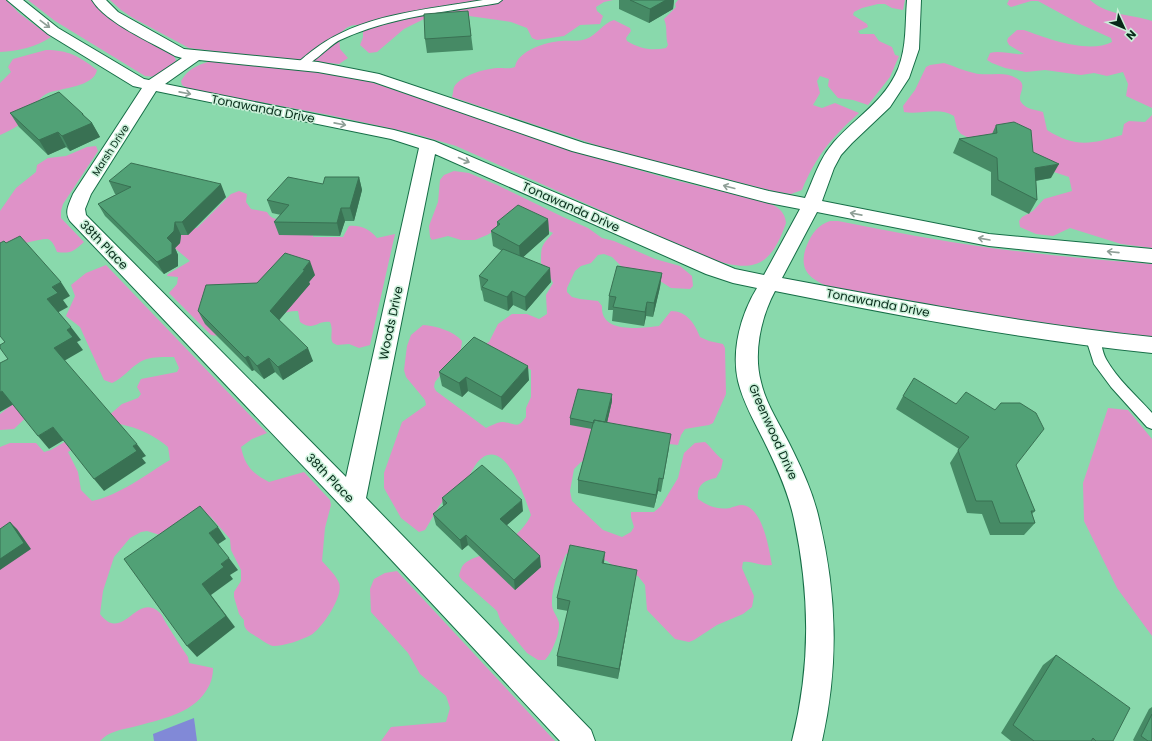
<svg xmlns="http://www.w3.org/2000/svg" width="1152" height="741" viewBox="0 0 1152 741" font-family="Poppins,sans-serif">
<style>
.green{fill:#df92c8;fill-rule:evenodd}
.water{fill:#8189d7}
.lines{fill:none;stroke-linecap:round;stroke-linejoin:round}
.lane-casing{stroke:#166e47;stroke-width:2}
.street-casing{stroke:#166e47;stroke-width:2}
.lane{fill:#fff;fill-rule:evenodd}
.street{fill:#fff;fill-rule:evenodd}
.wall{fill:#468a65}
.shaded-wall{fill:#397153}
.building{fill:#51a176;stroke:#397153}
.oneway{stroke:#8f9f97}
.labels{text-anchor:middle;stroke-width:3;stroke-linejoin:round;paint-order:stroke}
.far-street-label{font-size:10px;fill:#062918;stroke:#caf0d9}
.street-label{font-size:12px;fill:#062918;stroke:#caf0d9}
</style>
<rect width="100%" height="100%" fill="#89d9ac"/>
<!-- green -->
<path class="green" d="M0,0H6L20,14L51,37C36,47 18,51 0,52Z
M28,0H94L107,15L174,56L176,60L175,63L156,77L145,76L55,21Z
M110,0H613L604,2L596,7L597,11L603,16L600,24L580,25L564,36L537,40L532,38L527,28L511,22L455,14L430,16L404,29L377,52L369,53L360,45L363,37V27C353,22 346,27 339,35L340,49L348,58L339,64L237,54L189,48L133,18L121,10Z
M678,0H905L903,10L892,8L885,4H878L862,8L854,12L853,15L867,24L868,27L858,31L860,34H874L879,41L892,47L895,55L899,56L890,77L868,105L853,100L838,98L828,86L829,79L820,76L817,81L820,93L813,105L822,108L835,103L859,113C832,137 816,156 802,190L791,194L777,192L611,150L452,97C453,94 453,90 454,87C461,75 487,68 500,68C506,68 509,69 515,67C518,50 547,42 561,41C570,40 577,42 586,39C597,35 603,23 614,20L630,28L631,31L626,38L627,41C640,49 652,51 666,48L668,45C665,36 668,28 664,19L676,7L675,4Z
M1009,0H1090C1108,16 1131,14 1152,21V108L1126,96L1128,84L1123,72L1107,76L1094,73L1081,75L1045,70L1026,72L1005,68L992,63L987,60L990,53C999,50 1013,55 1024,54L1009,45L1007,41L1008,38L1017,30H1024C1048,39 1089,54 1112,42L1111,38L1082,25L1038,1H1031L1011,7L1007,4Z
M46,50C68,50 79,56 97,70C94,87 61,88 48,93C39,97 37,104 32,111C25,123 12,130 0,135V83L11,72L8,67L13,59Z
M208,62H220L323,72L368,81L584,154L670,179L766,202C777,206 785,211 786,223C770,269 752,273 708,258L456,146L412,133L329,115L189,89L182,85L181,81C187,70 197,65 208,62Z
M944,63C954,66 964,71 974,73C988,77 1003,70 1016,78C1030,85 1016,95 1021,102C1025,109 1036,110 1043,112L1047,130C1075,148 1092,144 1122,135L1124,124L1129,121L1145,122L1152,115V248L1121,244L1070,228L1053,236L1036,234L1020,227L1019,221L1022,217L1033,211L1044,199L1072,191L1069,177L1045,169L1026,140L998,131L982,137H967L961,134L957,129L954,116C939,106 921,115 904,112L903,106L915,90L926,67L930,65Z
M96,146L98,151L63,204L61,211V218L84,242C74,251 71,254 57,252C55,247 53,241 48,239C42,238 9,247 0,249V211L16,188L36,172L37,165L48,158L66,156L87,147Z
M454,171L469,173L497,185L563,217L588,228L602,238L614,241L655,259L680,266L692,276L693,286L690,289L671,288L660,281L630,275L612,257L604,254L598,255L591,263L581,266L575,271L567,288V292L572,297L580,299L598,301L602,306C600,334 642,328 659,326L671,311C687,311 695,324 700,337L709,341L723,344L725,348L726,394L713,423L709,425L685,429L681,435L678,445L644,441L581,462L574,469L570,491L572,501L603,530L622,537L631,532L634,527L631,517V512H654L661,506L678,478L684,453L695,443L705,442C712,448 715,454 723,460L721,469L716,478C705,480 696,485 698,499C708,506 717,510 730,508C733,507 738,505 742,505C763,507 769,549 772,565C761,567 753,560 743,562L742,568L754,596L752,607L743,614L717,625L694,640L689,642L675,639L647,610L645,585L638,576L620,571L607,561L578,552L566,554C559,569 551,588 552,605C552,611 558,617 559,623C560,633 552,653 545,660H538L527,653L501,622L497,611L462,580L459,576C460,572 461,567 464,564C470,558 482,556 490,552C506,544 524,531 531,515C525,499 507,440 482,458C474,463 471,476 464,483C458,490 449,494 443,501C436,509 431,521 425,530L419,532L401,518L384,488V473L402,422L426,405L425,400L406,377L404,370L407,346L411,335L423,325C436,326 454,331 462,341L461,349L435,382L434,387L436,391L486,428C490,426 496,423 501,422C515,422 516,431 526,417V408L531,397V370L485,344L489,342L498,324L512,314H527L539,319L547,314L546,295L553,283L546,268L541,263C541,246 541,246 553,233L523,218L514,220L487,235L475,240H461L448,236L432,240L430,237L429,226L438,202L440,180L444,175Z
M239,191L247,194L246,202L251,209L267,212C276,230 310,210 322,205L313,237H343L349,226C361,225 369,229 377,238L395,234L370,345L359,348L349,344L337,345L333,343C329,337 334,331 330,322C316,320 315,332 300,322L298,311C273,310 239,340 211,335L169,293L177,284L178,277L167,276L168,274L190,261L170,244L174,229L197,228L231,194Z
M830,221H838C889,231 940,241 991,248C1045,255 1098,260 1152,264V337L1025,322L833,288C810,280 797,270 807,245C812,233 818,225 830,221Z
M106,265L267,433L252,439L241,447C245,466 252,473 269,482L304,472L330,500L331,505L325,528L322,561C327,567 336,575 339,583C344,596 322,628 311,635C301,640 285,646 273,646C268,645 262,640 257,637C249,632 243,630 244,620L239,614L234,597V592L241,581V570L231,550L230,539L210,516L189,531L163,536L147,531L141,532L130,538L114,557L103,591L100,614C123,644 136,592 159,612C162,614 164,620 166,623C173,634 180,646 188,657L189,663L213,668C213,676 211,684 206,691C192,714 158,720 133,727C121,730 109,731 100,741H0V447L10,443H36L44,452L51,450L107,417L122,404L138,398L141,394L137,387L141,379L177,372L179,368L174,357C163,357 150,356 140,362C130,368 123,378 112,383L104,380L80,327L66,316L75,296L71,285L86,273ZM120,424C138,428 154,435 168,447L170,460C145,475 120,495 92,501L81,490L78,472L68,452L98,432Z
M27,393L42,402L14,429L0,430V414Z
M1108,408L1128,410L1152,439V636L1117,588L1084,521L1083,483Z
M397,571L555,741H381L391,727L446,722L450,708L446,696L420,674L408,653L371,612L370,589L374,579L385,573Z"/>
<!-- water -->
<path class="water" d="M194,718L197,741H154L153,734Z"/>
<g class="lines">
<defs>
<path id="lane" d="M483,0H502L498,3C445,12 390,17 340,40C329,45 308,70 298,67L296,65C300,60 307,55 312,51C359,14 425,10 483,0Z
M1093,334L1098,335C1102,343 1102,352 1106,359C1117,379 1137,396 1152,413V429L1147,427L1111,387L1094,364L1086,339L1088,335Z"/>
<path id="street" d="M7,0H23L58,28L144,79L149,80L182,58L175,56C151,42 106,23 92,0H106L118,12L184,49L318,62L379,74L584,143L769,191L805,198C814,178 819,159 834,142C857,116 884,102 898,69C907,46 905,24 907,0H921L919,49L909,78L890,107L852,143L841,155L834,168L822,201L989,234L1152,249V263L989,246L817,212L782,278C905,301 1028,324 1152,337V353C1025,340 900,316 775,291C761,317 753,353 761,382C766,404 779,423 789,443C801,467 813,492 819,519C837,595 839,665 822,741H792C811,665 810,595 794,519C788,491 776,465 763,439C754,421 743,402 738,381C731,350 741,314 757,288L733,283L706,274L435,154L366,498L591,730L595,741H560L344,509L70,221C64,212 69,204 73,194L142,88L133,86L48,34ZM199,60L318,72L374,82L572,151L769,203L800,209L764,275L735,269L434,141L394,130L165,84ZM156,91L391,139L419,148L346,477L86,215L85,209L91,194Z"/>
</defs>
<!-- lane casing -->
<use href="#lane" class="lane-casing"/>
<!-- street casing -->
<use href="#street" class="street-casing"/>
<!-- lane -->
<use href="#lane" class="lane"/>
<!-- street -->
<use href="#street" class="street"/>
</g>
<!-- wall -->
<path class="wall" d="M619,0H674L673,9L649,23L619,9Z
M468,11L473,50L427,53L425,39Z
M10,113L85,117L92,123L100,137L70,151L66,147L48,155L19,127Z
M996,125L1033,152L1051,178L1036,181L1037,200L1029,214L991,195V172L953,153L959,139L992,134Z
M359,177L362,190L354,221H345L340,236L279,235L274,222L281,215L272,213L267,200L323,184Z
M109,181L226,197L188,235H181L180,243L175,248L178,255V266L164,274L105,216L98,204L117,194H115Z
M548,219L549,234L523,257L551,282L526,311L513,305L508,311L484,301L482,291L481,290L479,276L502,251L493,246L491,231L497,226V222Z
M662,273L660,287L653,317L646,316L644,326L612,321L613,310H608L609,296Z
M315,275L309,282L310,284L279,320L313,361L283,380L275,372L264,379L254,370L252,371L205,324L198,311L257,283Z
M439,372L529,380L502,410L468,391L462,397L442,386Z
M903,396L1016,465L1035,511L1032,514L1035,523L1024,535H990L982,514L967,513L950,463L959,449L896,409Z
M612,401L607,423L669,448L661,492L658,491L654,508L578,493V480L592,429L570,425V418Z
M442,498L523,511L506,526L541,567L515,590L468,545L462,550L436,525L433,514L443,506Z
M604,563L635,581L618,679L557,666V656L568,611L557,609V598Z
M1056,655L1113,741H1011L1001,733L1043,665Z
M1152,707V741H1134L1133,740L1149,709Z"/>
<!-- shaded-wall -->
<path class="shaded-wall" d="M666,0H674L673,9L649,23L650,9Z
M82,114H83L89,124L92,123L100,137L70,151L62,136Z
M58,132L66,147L48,155L39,140Z
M1059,164L1051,178L1027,182L1035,168Z
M359,177L362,190L354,221L350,208Z
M221,184L226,197L188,235L182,222Z
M341,208L345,221L340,236L337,223Z
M548,219L549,234L520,260L519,246Z
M175,222L181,235L180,243L175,248L178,255V266L164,274L157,262L167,238Z
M310,261L315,275L309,282L310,284L275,325L270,311Z
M550,268L551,282L526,311L525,297Z
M662,273L660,287L653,317L654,303Z
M61,282L70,296L63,300L68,307L57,313L47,299L52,287Z
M512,291L513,305L508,311L507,297Z
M647,302L646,316L644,326L645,312Z
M71,327L81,340L77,342L83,350L64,361L54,348L67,330Z
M308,348L313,361L283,380L278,367Z
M248,356L254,370L252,371L245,358Z
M269,358L275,372L264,379L257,366Z
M528,366L529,380L502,410L501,397Z
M466,377L468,391L462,397L459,383Z
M2,391L14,404L0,412V392Z
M612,394V401L605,431V425Z
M53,427L64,440L49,449L38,436Z
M137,444L146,456L142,458L146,463L104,491L94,479L133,446Z
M659,478L658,491L654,508L656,495Z
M522,500L523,511L501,530L500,519Z
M10,522L17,529L31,549L0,570V559Z
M218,527L226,539L217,545L209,533Z
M466,535L468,545L462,550L460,540Z
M605,552L604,563H602Z
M540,556L541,567L515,590L514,580Z
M229,558L238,570L230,575L233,579L211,595L235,627L197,657L187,646L202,584L221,564Z
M637,570L635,581L618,679L619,669Z"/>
<!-- building -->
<path class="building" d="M630,0H666L650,9Z
M468,11L471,36L425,39L424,14Z
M59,92L83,114H82L92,123L62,136L58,132L39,140L10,113Z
M1014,122L1031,130L1033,152L1059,164L1035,168L1037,200L998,180L997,158L959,139L997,133L996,125Z
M131,163L221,184L182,222H175L174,231L167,238L172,243V254L157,262L98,204L131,187L109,181Z
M288,177L323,184L325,177H359L350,208H341L337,223L274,222L289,205L267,200Z
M518,205L548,219L519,246L491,231L500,224L497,222Z
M20,236L61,282L52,287L58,293L47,299L71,327L67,330L73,337L54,348L137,444L133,446L137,451L94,479L53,427L38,436L2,391L0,392V363L8,359L0,348V345L5,342L0,336V243L4,241L6,243Z
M503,249L550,268L525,297L512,291L507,297L482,287L488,280L479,276Z
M285,253L310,261L303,270H305L270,311L308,348L278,367L269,358L257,366L248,356L245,358L198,311L206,285L257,283Z
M617,266L662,273L654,303L647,302L645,312L613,307L616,297L609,296Z
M474,337L528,366L501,397L466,377L459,383L439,372Z
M914,378L956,404L966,392L995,410L1001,403H1020L1036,413L1044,429L1016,465L1035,511H1031L1035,523H1000L992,501H976L958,450L969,437L903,396Z
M578,389L612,394L605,422L594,420V423L570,418Z
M594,420L671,434L663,479L659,478L656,495L578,480Z
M482,465L522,500L500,519L540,556L514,580L466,535L460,540L433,514L447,503L442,498Z
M200,506L218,527L209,533L229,558L221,564L224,567L202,584L226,616L187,646L124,559Z
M10,522L24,543L0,559V529Z
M570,545L605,552L602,563L637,570L619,669L557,656L570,601L557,598Z
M1056,655L1130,708L1113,741H1096L1093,738L1091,741H1034L1013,725Z
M1152,714V741H1148L1141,736Z"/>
<!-- one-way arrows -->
<defs><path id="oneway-shaft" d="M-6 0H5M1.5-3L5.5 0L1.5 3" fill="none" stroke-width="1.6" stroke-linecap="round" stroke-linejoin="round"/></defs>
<g class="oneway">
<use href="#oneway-shaft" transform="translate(45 24) rotate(37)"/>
<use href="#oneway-shaft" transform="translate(185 93) rotate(11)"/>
<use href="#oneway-shaft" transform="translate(340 124) rotate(11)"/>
<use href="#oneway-shaft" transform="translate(464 160) rotate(24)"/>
<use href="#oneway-shaft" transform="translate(729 187) rotate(-165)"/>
<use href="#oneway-shaft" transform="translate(856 214) rotate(-169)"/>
<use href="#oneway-shaft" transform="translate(984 239) rotate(-170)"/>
<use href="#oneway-shaft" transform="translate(1113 252) rotate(-174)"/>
</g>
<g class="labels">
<!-- far-street labels -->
<g class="far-street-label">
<text transform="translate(110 150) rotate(-57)" y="4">Marsh Drive</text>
</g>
<!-- street labels -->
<g class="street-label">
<text transform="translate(263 109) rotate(11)" y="4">Tonawanda Drive</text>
<text transform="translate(571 207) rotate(24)" y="4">Tonawanda Drive</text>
<text transform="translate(104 245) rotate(46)" y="4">38th Place</text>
<text transform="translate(878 303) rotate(11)" y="4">Tonawanda Drive</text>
<text transform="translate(391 323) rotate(-78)" y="4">Woods Drive</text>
<text transform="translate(773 432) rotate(66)" y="4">Greenwood Drive</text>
<text transform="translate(330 478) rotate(46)" y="4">38th Place</text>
</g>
</g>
<!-- north arrow -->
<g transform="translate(1124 28) rotate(134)" stroke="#caf0d9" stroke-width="3" paint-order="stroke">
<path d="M0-3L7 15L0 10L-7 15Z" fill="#062918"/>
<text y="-6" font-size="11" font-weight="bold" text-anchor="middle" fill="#062918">N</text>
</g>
</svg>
